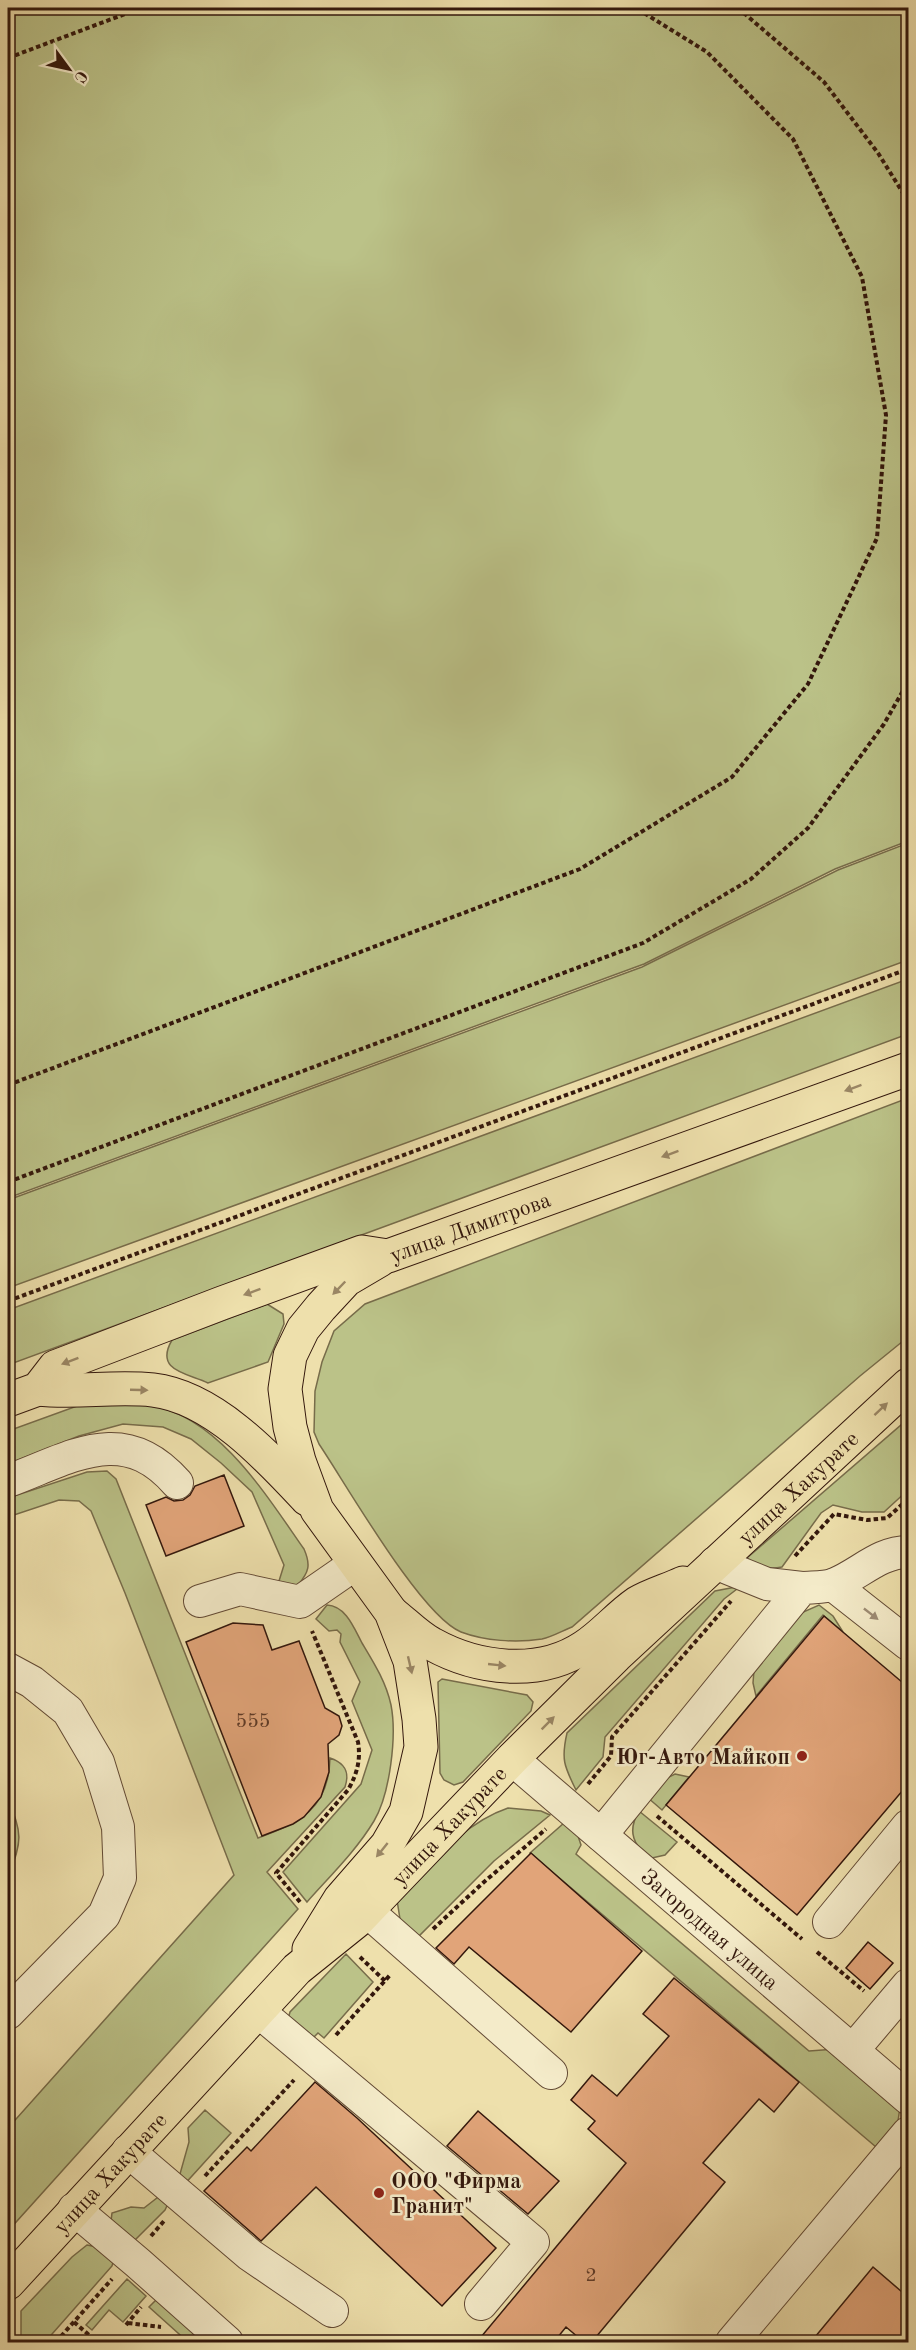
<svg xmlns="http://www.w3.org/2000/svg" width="916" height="2350" viewBox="0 0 916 2350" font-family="'Old Standard TT',serif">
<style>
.green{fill:#bbc288;stroke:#776c4a;stroke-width:1.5}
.building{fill:#e1a479;stroke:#33170c;stroke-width:1.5}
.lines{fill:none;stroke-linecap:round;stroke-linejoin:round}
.minor-casing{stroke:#624934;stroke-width:34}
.major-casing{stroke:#33170c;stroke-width:35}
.path{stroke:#33170c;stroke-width:4;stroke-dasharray:4.5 3;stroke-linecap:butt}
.minor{stroke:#f4ebc9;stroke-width:32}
.major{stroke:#eee0ac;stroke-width:33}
.oneway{fill:#9a8664}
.oneway2{fill:#9d8c74}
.poi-dot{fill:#8f2418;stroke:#f4ebc9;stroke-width:2}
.labels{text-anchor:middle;stroke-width:5;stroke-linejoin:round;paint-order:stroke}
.number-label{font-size:20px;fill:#5e3a27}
.street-label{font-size:22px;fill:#33170c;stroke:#f4ebc9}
.poi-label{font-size:22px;font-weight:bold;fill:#33170c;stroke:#f4ebc9;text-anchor:end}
</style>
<rect width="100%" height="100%" fill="#eee0ac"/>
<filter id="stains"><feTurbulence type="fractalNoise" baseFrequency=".00333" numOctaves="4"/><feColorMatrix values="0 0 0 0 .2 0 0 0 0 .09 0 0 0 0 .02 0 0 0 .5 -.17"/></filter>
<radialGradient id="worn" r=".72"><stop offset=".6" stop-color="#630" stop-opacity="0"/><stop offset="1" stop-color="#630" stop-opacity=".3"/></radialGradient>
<!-- green -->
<path class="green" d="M8,8H908V841L835,869L644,964L8,1198Z
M908,843V960L8,1288V1200L642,967L838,870Z
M908,979V1034L8,1365V1310Z
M908,1098V1337L860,1376L572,1627C562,1631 552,1637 542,1639C516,1643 485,1641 461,1632C421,1616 346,1484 319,1444L314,1432L315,1391L322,1362L334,1331L365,1304Z
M267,1304L283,1314L284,1324L268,1362L208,1383C187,1373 154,1371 172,1340Z
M121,1403C131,1404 142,1404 153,1406C220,1418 268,1498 304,1549C311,1565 309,1572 298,1585L285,1586L279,1581L284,1565L252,1492L221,1463L191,1439L163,1427L123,1424L79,1436L8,1464V1431L77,1406Z
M908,1419V1490L884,1512H862L833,1505L821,1513L782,1567C768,1570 759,1567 747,1558Z
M107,1471L116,1479L258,1838C300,1823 329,1808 330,1758C345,1763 350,1772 345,1787L267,1872L298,1909L8,2231V2128L234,1875L125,1593L91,1511L79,1501L59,1500L8,1517V1498L87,1472Z
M741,1586L724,1599L605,1737L603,1757L576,1790C564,1766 561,1759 567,1733L715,1591Z
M327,1605C346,1606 354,1628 362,1643C374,1663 386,1682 391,1705C397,1736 390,1794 374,1821C356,1851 330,1876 307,1902L283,1872L361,1784L372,1750L352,1701L360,1682L340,1642L341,1634L337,1630L329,1631L316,1619Z
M819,1605L833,1616L843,1632L823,1615L756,1696L753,1683L754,1670L801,1613Z
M442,1679L527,1695L533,1702L531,1711L463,1782L454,1785L444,1780L440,1773L438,1682Z
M675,1774L689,1777L662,1810L647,1797L663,1780Z
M8,1799C22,1834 23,1840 8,1876Z
M508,1808L541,1811L550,1815L494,1861L415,1940L400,1919L397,1900C431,1865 461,1824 508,1808Z
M639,1811L677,1842L665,1855L652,1858C632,1846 627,1831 639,1811Z
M564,1823L578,1836L581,1845L576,1854L809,2051L836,2049L900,2107L898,2121L876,2147L530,1853Z
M346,1954L373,1982L324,2038L318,2033L308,2043L288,2019L290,2012Z
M205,2110L231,2133L182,2187L178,2181L189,2142L188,2128Z
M162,2194L171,2197L165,2210L135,2240L111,2221L112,2213L131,2207L144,2208Z
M87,2245L97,2247L114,2259L112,2266L45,2342H21V2311L72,2257Z
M127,2279L146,2296L123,2322L109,2310L92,2330L86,2325Z
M157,2299L206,2342H188L149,2307Z"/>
<!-- building -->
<path class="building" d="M224,1475L244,1526L166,1556L146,1505L166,1497L174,1501L183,1500L190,1495L195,1486Z
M824,1616L909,1688V1783L797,1915L666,1805Z
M233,1623L263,1625L272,1650L299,1641L325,1708L339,1716L342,1726L339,1735L328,1744L329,1772L321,1797L304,1817L293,1824L262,1836L186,1642Z
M531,1853L642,1951L571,2032L469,1947L454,1964L436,1948Z
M868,1942L893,1963L870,1989L846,1968Z
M674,1978L799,2082L774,2112L759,2099L703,2163L725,2182L591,2343H585L566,2327L553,2343H476L626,2163L588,2129L595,2121L571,2100L592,2075L617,2096L669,2036L643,2014Z
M315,2082L357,2118L496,2248L442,2306L316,2187L261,2241L204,2191L247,2147L251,2151Z
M478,2111L559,2181L528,2214L447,2146Z
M873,2267L909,2298V2343H810Z"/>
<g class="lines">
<defs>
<g id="minor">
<path d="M8,1481C71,1458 123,1421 177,1483"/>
<path d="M715,1563L767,1584L802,1588"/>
<path d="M833,1585L908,1644"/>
<path d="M200,1601L240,1589L300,1602L355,1564"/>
<path d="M8,1669L32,1682L68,1711L98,1762L118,1827L120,1878L104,1915L8,2013"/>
<path id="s1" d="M512,1759L908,2098"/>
<path d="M601,1835L802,1588C812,1587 826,1588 835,1584C860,1574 879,1552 908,1552"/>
<path d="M367,1911L551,2073"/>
<path d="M829,1922L908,1826"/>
<path d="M258,2011L533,2242L481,2304"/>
<path d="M853,2050L908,1985"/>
<path d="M128,2151L250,2255L332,2311"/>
<path d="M74,2209L138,2263L227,2342"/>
<path d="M732,2342L908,2133"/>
</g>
<g id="major">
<path d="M38,1389C76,1393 115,1386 153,1390C213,1397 268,1457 307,1499"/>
<path id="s2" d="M8,1400L38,1389L55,1367L222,1303L362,1252L388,1256L908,1069"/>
<path d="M392,1613C405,1623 418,1637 432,1644C477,1669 539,1677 584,1647C603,1635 618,1616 637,1603C650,1595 668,1590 683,1583"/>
<path d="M309,1949L340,1899L387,1845L406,1812L421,1747L419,1719L410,1661L391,1612L317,1510L299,1461L290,1427L285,1389L290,1356L303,1329L321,1307L346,1280L380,1260"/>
<path id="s3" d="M8,2283L297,1969L358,1920L512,1759L616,1656L908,1385"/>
</g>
</defs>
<!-- minor casing -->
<use href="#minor" class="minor-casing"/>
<!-- major casing -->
<use href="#major" class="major-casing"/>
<!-- path -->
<path class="path" d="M738,8L824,82L878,153L908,201
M8,9L12,8
M8,58L141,8
M8,1085L580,869L732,777L808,684L877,538L886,415L862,277L793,139L707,52L636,8
M8,1182L643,943L751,879L808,828L884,724L908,682
M8,1301L908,969
M795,1556L834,1514L867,1520L887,1518L908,1499
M588,1784L611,1756L612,1737L731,1601
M657,1816L802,1939
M300,1902L276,1873L348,1790C357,1774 361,1760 358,1742L312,1631
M433,1929L484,1882L546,1829
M817,1952L864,1991
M360,1957L385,1981
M336,2035L391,1974
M205,2176L294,2080
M151,2236L164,2221
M74,2322L97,2342
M128,2323L161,2327
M126,2325L141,2307
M56,2342L112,2279"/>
<!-- minor -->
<use href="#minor" class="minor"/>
<!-- major -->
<use href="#major" class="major"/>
</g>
<!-- one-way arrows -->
<defs><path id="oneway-solid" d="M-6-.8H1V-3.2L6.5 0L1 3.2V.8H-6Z" transform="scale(1.5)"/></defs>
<g class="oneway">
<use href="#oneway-solid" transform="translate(853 1088) rotate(160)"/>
<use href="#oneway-solid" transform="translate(670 1154) rotate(160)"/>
<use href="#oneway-solid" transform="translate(339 1288) rotate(134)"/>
<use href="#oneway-solid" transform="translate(252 1292) rotate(160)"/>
<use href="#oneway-solid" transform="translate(70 1361) rotate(159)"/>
<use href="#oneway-solid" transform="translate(139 1390) rotate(2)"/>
<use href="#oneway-solid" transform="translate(881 1409) rotate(-43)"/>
<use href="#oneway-solid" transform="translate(410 1665) rotate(77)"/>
<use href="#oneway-solid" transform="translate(497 1665) rotate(6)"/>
<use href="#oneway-solid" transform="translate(548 1723) rotate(-45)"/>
<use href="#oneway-solid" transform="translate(382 1850) rotate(129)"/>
</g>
<use class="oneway2" href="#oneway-solid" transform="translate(871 1614) rotate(38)"/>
<!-- markers -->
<g class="poi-dot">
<circle cx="802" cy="1756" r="6"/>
<circle cx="379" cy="2193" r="6"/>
</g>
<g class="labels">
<!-- number labels -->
<g class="number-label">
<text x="253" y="1727">555</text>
<text x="591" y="2281">2</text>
</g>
<!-- street labels -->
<g class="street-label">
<text dy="8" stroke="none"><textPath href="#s2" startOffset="501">улица Димитрова</textPath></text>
<text dy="8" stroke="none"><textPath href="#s3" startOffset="1122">улица Хакурате</textPath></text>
<text dy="8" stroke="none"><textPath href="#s3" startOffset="636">улица Хакурате</textPath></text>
<text dy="8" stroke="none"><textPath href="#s1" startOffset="261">Загородная улица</textPath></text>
<text dy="8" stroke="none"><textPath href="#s3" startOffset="150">улица Хакурате</textPath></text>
</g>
<!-- poi labels -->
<g class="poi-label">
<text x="790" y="1764">Юг-Авто Майкоп</text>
<text x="391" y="2188" text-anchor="start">ООО "Фирма<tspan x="391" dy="25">Гранит"</tspan></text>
</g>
</g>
<!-- margin -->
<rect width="916" height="2350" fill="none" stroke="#eee0ac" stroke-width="30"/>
<rect x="9" y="9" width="898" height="2332" fill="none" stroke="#33170c" stroke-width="3"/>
<rect x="15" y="15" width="886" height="2320" fill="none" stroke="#33170c" stroke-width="1.5"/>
<!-- north arrow -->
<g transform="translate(69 69) rotate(123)" stroke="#f4ebc9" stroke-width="4.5" paint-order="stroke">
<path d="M0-4.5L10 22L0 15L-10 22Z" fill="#33170c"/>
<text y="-9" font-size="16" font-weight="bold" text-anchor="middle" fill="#33170c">С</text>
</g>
<rect width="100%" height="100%" filter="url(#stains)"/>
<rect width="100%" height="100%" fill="url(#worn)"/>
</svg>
